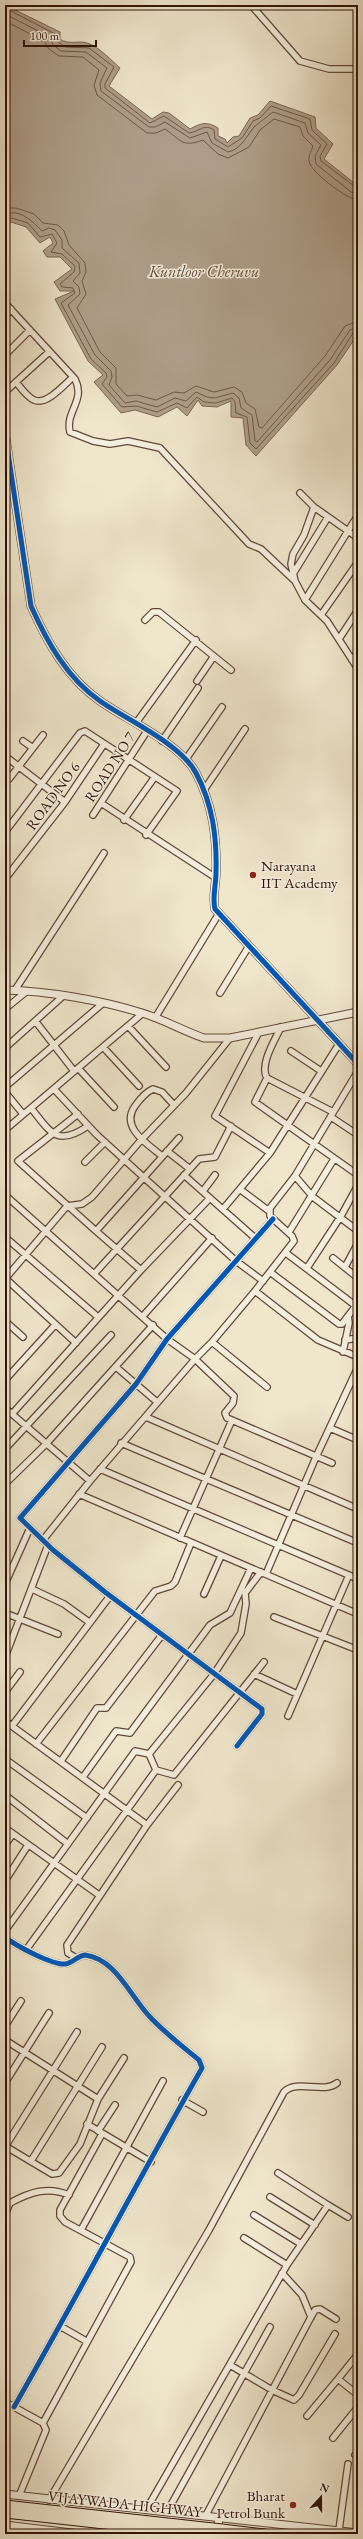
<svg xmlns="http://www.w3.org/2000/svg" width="363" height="2539" viewBox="0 0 363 2539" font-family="'EB Garamond',serif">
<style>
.water{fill:#ae9e89;stroke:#7c6655}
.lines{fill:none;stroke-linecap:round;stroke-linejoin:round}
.shore{stroke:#6f5848;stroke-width:1}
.minor-casing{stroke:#604839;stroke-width:8}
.tertiary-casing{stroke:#604839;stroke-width:9}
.trunk-casing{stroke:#301308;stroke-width:11}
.minor{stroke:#f5efde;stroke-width:5.5}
.tertiary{stroke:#f5efde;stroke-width:7}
.trunk{stroke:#efe6cc;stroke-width:9}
.trunk-bridge-casing{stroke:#301308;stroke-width:11;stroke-linecap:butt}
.trunk-bridge{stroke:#efe6cc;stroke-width:9}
.cycleway-casing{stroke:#f5efde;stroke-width:8}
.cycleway{stroke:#0057b8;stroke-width:5}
.poi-dot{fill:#8f2418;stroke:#f5efde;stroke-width:1.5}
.labels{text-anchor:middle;stroke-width:3;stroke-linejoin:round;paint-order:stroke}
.street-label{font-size:15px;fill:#301308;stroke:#f5efde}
.poi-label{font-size:15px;fill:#301308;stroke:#f5efde;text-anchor:start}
.water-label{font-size:16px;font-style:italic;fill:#624b3c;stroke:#f5efde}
</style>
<rect width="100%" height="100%" fill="#efe6cc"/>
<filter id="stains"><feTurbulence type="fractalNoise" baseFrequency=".005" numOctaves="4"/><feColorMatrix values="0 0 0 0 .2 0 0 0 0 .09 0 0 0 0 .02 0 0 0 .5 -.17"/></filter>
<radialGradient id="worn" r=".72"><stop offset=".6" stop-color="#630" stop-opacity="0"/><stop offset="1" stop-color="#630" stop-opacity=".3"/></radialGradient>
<!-- water -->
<path class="water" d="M5,5L60,32V39C69,46 79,39 90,44C101,49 111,60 120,68L109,86L152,119L163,112L169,113L190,129C201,123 207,121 218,128V136L225,139L227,143L233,137L239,136L250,118L258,115L270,101L315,117L316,128L333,144L324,159L358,186V334L337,365L256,456L246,445L243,418L231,417V401L217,407L202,406L198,400L187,416L177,407L158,417L135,410L121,413L94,382L103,375L88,361L55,299L74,291H60L54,282L72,269L60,257H47L43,251L53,243L50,237L40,243L26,227L11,222L5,227Z"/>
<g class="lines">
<!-- shore -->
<path class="shore" d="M7,5L9,10L55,34L57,41L65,47L89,48L114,67L105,84V88L150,123L164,116L189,133C199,132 204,123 214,130L215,139L228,147L242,138L253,121L260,118L271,106L310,119L312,130L327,144L320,156L321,161L358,189
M5,14L50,37L53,45L61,51L86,52L107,68L100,83L101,91L149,127H155L165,122L190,138L207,132L212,143L228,152C242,149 246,136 255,126C259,123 268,116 273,112L305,123L308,133L321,145L315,156L316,164L351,192L358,194
M5,21L44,41L49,49L59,56L83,57L99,70L94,85L97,95L147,133H156L165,129C181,140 182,148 203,140L218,154L228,158L249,147L260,130L274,119L300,127L303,136L313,146C311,152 307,157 310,164C314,174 348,200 358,200
M5,208H16L34,214L43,223L58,225L64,231L69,245L85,263L86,272L82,281L86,294L77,308L100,352L116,368V384L127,396L137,395L156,400L174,392L184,393L196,386L214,392L234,387L242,392L246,403L255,409L259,427L262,428L325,356L345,326L358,321
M5,215C19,207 33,222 42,231L49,228L55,230L62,240V248L79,263L80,273L73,281L79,287L80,294L68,305L95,355L111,371L112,377L109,385L125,403L136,401L157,407L175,398L186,401L196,392L207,397L215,398L233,393L239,398L241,408L252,415L255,441L257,442L330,360L350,330L358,327
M5,222L12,218L28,223L40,237L52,234L57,243L51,252L62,254L75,266L74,272L60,284L62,287L73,288L75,293L61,303L91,359L106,373L107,377L102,384L122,407L136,406L157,412L177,403L187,408L197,397L204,402L216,403L232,398L235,402L236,413L247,417L250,443L256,449L334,363L353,333L358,332"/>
<defs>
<path id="minor" d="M251,5L300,61L329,69H355L358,63
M5,303L75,379C86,401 65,411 70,432L93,441L110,444L128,441L160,448L249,544L261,549L295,581
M5,315L11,309
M5,355L30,330
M16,382C21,388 27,397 34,400C46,406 64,385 73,377
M5,392L49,352
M300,493L314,507L358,538
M314,507L304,535L293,554L291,564L295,581L305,600L327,621L358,669
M5,516H6
M293,574L328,517
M305,600L358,515
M321,615L358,562
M145,620L153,612H159L231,670
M339,639L358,610
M352,660L358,652
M197,681L214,656
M136,723L196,640
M23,741L33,748
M162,741L198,688
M5,756L65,802
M186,759L222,707
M9,779L43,735
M204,790L245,729
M101,803L216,878
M93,815L147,731
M124,820L154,778
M5,832L80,733L85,731L177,791L146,835
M5,879L65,802L104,744
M15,990L104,853
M220,993L249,946
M5,1009L27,991
M155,1018L218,915
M36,1022L74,1071
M128,1026L166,1067
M281,1027C275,1040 259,1065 267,1078L333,1112
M259,1032L215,1116L270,1153
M103,1047L139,1086
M5,1048L62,997
M291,1051L321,1071
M78,1068L114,1107
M358,1071L295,1176L270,1208V1216L292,1236L294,1241L255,1291L318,1340L358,1357
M267,1078L255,1102L358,1175
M5,1087L102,1004
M54,1089L97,1135L236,1261L263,1281
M5,1092L23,1114
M31,1108C51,1133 57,1147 88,1126
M78,1114L18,1161L96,1231L179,1138
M331,1117L358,1135
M5,1130L143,1013
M167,1151L190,1169
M162,1156C146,1143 120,1127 135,1106C140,1099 146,1092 153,1089L162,1092L174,1105
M85,1162L105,1142
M184,1175L255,1238
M295,1176L313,1197L358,1231
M241,1190L269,1211
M203,1191L215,1175
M5,1195L167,1339L195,1359L212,1342
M223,1209L270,1153L339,1044
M96,1231L141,1270
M289,1232L334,1159
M5,1237L98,1317
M286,1253L356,1306
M333,1258L358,1278
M345,1267L358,1243
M307,1268L341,1216L358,1185
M270,1272L339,1324H342L358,1303
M95,1273L199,1159L215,1157L231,1126
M5,1278L76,1343
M5,1279L67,1206L82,1204L92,1197L142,1139L186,1093L230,1038
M255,1291L212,1342L267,1387
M143,1316L212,1238
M5,1321L23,1337
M345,1340L358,1338
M343,1352L349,1323L348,1316
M116,1367L157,1402
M5,1380L55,1325
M5,1408L90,1481
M12,1414L141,1270L210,1198
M146,1417L358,1509
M330,1428L358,1440
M121,1443L358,1543
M5,1449L111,1335
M100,1469L358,1579
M5,1484L46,1444L153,1325
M79,1494L358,1614
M180,1538L232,1420
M43,1540L90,1481L195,1359L234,1396L233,1403L225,1413L227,1418L332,1463
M266,1574L316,1457L358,1367
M5,1584L30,1528
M32,1589L64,1604L89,1622
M204,1594L221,1556
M5,1613L58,1634
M274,1617L358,1650
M5,1657L48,1545
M254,1674L297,1694
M5,1692L20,1672
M288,1716L349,1575
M5,1721L147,1825
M12,1726L110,1596
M36,1744L155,1591L171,1586L175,1582L191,1543
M237,1746L262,1714V1709L105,1592L53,1550L20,1518L136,1384L167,1339L273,1219
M149,1754L156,1770
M5,1759L87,1818
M61,1761L97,1708H106L162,1635
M156,1770L174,1775L264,1662
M83,1777L116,1731L130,1733L210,1625L230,1613L251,1568
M5,1795L68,1844
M5,1828L99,1895
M5,1845L13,1834
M5,1881L28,1845
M5,1931L135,1751L149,1754L214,1674L241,1633L246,1604L245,1593L261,1572
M5,1937C16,1946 52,1965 65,1964C73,1963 77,1956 85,1955C116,1959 130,1996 150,2017C165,2033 182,2046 199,2060L202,2068C138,2180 78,2295 14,2407
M26,1950L156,1770
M76,1958L68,1953L67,1945L147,1825L178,1785
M5,2026L21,2001
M5,2040L98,2099
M5,2083L49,2013
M182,2100L203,2112
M87,2124L151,2162
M98,2131L115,2105
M5,2146L52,2174L59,2173L80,2144L98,2099L124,2058
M5,2147L77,2032
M31,2161L102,2047
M278,2173L328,2205
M270,2197L315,2225
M5,2214L10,2203C30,2192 48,2186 69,2195
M254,2215L301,2244
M81,2230L163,2081
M244,2238L287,2265
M282,2273L302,2295L311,2317
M60,2326L86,2341
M230,2365L272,2390L294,2400L299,2395L335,2334
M338,2379L358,2354
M5,2402L43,2423L46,2430L19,2496
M307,2416L338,2379L358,2395
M43,2423L131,2262L130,2257L65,2222L60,2216V2210L102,2134
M333,2438L358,2407
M355,2455L358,2452
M49,2500L209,2230L284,2092C297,2079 323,2094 337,2083
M146,2510L287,2265L328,2205L348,2217
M167,2512L270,2327
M206,2515L311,2317L315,2310L320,2309L336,2319
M339,2530L348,2464"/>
<path id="tertiary" d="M5,433L31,606C47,642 67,678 100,701C127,720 181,744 196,773C213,805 217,838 216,873C216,885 212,898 215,909L358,1064
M5,990C48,991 100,1000 142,1013C163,1019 183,1031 204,1038H230L358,1012
M5,2494L358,2533
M5,2525L80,2534
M217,2534L219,2517"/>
<path id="trunk" d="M5,2505L213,2528
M5,2513L195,2534
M222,2529L265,2534"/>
</defs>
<!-- minor casing -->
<use href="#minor" class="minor-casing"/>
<!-- tertiary casing -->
<use href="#tertiary" class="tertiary-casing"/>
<!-- trunk casing -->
<use href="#trunk" class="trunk-casing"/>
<!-- minor -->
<use href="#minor" class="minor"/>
<!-- tertiary -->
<use href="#tertiary" class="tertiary"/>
<!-- trunk -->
<use href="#trunk" class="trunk"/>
<defs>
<path id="trunk-bridge" d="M213,2528L222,2529"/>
</defs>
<!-- trunk-bridge casing -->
<use href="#trunk-bridge" class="trunk-bridge-casing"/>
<!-- trunk-bridge -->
<use href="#trunk-bridge" class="trunk-bridge"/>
<defs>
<path id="cycleway" d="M5,433L31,606C47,642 67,678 100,701C127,720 181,744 196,773C213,805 217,838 216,873C216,885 212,898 215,909L358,1064
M237,1746L262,1714V1709L105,1592L53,1550L20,1518L136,1384L167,1339L273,1219
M5,1937C16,1946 52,1965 65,1964C73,1963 77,1956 85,1955C116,1959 130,1996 150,2017C165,2033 182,2046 199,2060L202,2068C138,2180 78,2295 14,2407"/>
</defs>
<!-- cycleway casing -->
<use href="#cycleway" class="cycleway-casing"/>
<!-- cycleway -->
<use href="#cycleway" class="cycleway"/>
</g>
<!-- markers -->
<g class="poi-dot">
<circle cx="253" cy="875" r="4"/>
<circle cx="293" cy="2505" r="4"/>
</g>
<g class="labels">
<!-- street labels -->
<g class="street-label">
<text transform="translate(110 767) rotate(-57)" y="5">ROAD NO 7</text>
<text transform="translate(53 796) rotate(-54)" y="5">ROAD NO 6</text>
<text transform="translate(125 2504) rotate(6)" y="5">VIJAYWADA HIGHWAY</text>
</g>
<!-- poi labels -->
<g class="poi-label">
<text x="261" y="871">Narayana<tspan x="261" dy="17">IIT Academy</tspan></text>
<text x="285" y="2501" text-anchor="end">Bharat<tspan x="285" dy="17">Petrol Bunk</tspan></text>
</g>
<!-- water labels -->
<g class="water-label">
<text x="204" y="277">Kuntloor Cheruvu</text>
</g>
</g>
<!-- margin -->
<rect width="363" height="2539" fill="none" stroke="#efe6cc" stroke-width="20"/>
<rect x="6" y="6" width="351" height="2527" fill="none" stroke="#301308" stroke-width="2"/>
<rect x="10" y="10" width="343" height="2519" fill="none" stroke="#301308"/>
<!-- north arrow -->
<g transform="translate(321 2497) rotate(21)" stroke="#f5efde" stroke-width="3" paint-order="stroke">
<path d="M0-3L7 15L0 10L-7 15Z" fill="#301308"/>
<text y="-6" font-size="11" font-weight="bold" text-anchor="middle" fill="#301308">N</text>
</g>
<!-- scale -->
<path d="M24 40v6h72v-6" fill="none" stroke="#301308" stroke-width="2"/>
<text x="30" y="40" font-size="12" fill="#301308" stroke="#f5efde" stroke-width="3" paint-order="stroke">100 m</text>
<rect width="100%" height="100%" filter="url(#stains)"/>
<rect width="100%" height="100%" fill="url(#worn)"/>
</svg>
